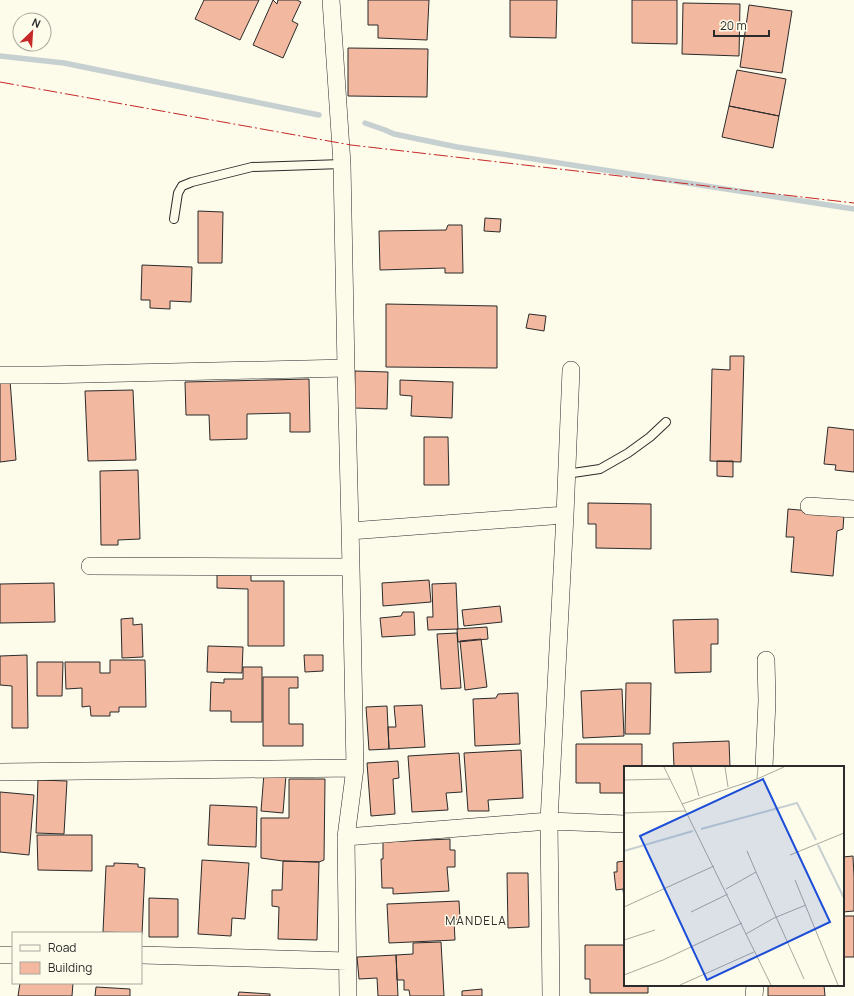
<svg xmlns="http://www.w3.org/2000/svg" width="854" height="996" viewBox="0 0 854 996" font-family="Manrope,sans-serif">
<style>
.lines{fill:none;stroke-linecap:round;stroke-linejoin:round}
.stream{stroke:#c7d0d0;stroke-width:5.5}
.building{fill:#f2b8a0;stroke:#2b2b2b}
.service-casing{stroke:#2b2b2b;stroke-width:10}
.minor-casing{stroke:#2b2b2b;stroke-width:18}
.service{stroke:#fdfbea;stroke-width:8}
.minor{stroke:#fdfbea;stroke-width:17}
.power{stroke:#c62828;stroke-width:1;stroke-dasharray:14 3 2 3;stroke-linecap:butt}
.labels{text-anchor:middle;stroke-width:3;stroke-linejoin:round;paint-order:stroke}
.neighbourhood-label{font-size:12px;letter-spacing:1px;fill:#2b2b2b;stroke:#fdfbea}
.inset-river{fill:none;stroke:#c7d0d0;stroke-width:2}
.inset-road{fill:none;stroke:#a9a89e;stroke-width:1}
.view{fill:#1d4ed8;fill-opacity:0.15;stroke:#1d4ed8;stroke-width:2}
.inset-edge{fill:none;stroke:#2b2b2b;stroke-width:2}
</style>
<rect width="100%" height="100%" fill="#fdfbea"/>
<g class="lines">
<!-- stream -->
<path class="stream" d="M0,56L64,63L319,115
M365,123L385,130L394,134L457,147L854,209"/>
</g>
<!-- building -->
<path class="building" d="M204,0H259L240,40L195,19Z
M273,0L277,4L278,0H297L301,2L292,21L298,24L283,58L253,45Z
M368,0H429L427,40L378,38V25H368Z
M510,0H557L556,38L510,37Z
M632,0H677V44L632,43Z
M683,3L740,4L739,56L682,54Z
M749,5L792,11L782,73L740,67Z
M348,48L428,49L427,97L348,96Z
M737,70L786,79L779,116L729,106Z
M729,106L779,116L773,148L722,137Z
M198,211L223,212L222,263H198Z
M485,218L501,219L500,232L484,231Z
M448,225H462L463,273H445V268L380,270L379,231L446,230Z
M142,265L192,267L191,302L170,301V309L150,308V300H141Z
M386,304L497,306V368L386,367Z
M529,314L546,316L544,331L526,328Z
M730,356H744L741,462L710,461L712,369L730,370Z
M355,371L388,372L387,409L354,408Z
M309,379L310,432H290V413L247,414V439L210,440L209,415H186L185,382Z
M10,380L16,460L0,462V381Z
M400,380L453,382L452,418L411,416L412,396L400,395Z
M133,390L136,460L88,461L85,391Z
M828,427L854,430V472L835,470L836,465L824,464Z
M424,437H448L449,485H424Z
M717,461H733V477L717,476Z
M138,470L140,539L118,540V545H101L100,471Z
M588,503L651,504V549L596,548V524H588Z
M788,509L844,514L843,529L837,531L833,576L791,572L794,537H786Z
M217,575H251V581H284V646H248V589L217,588Z
M429,580L431,602L383,606L382,583Z
M54,583L55,622L0,623V584Z
M456,583L458,629L428,630L427,617H433L432,584Z
M500,606L502,622L464,626L462,610Z
M403,612H414L415,635L382,637L380,618L401,616Z
M133,618V625L142,624L143,657L122,658L121,619Z
M718,619V644H711V672L675,673L673,620Z
M487,627L488,639L458,642L457,629Z
M457,633L461,688L441,689L437,634Z
M481,639L487,687L465,690L460,641Z
M208,646L243,647L242,673L207,672Z
M27,655L28,728H12V686L0,685V656Z
M304,655H323V671L305,672Z
M110,660H145L146,707H119V712H110V716H91L90,706L82,707V688L66,689L65,662H100V673H110Z
M37,662H63L62,696H37Z
M243,667H262V722H231V711H210L211,682L224,683V679H243Z
M263,677H298V688H289V724H303V746H263Z
M626,683H651L650,734H625Z
M622,689L624,736L583,738L581,691Z
M518,693L520,744L475,746L473,699L496,698L498,694Z
M422,705L425,747L389,749L388,727H396L394,706Z
M387,706L389,749L369,750L366,707Z
M729,741L730,767H674L673,743Z
M576,744H642V767H625V793H600V783H576Z
M521,750L523,798L488,800L489,811H468L464,753Z
M459,753L462,792L446,793L448,810L412,812L408,756Z
M398,761L399,778L393,779L395,814L371,816L367,763Z
M264,773L286,775L283,813L261,811Z
M289,779H325L324,860L319,862L283,861L261,858V818H289Z
M38,780L67,781L64,834L36,833Z
M0,792L34,795L29,855L0,852Z
M210,805L257,807L256,847L208,845Z
M37,835H92V871L38,870Z
M450,839V850H455V867H447L449,891L393,894V888H382L381,859H383V842Z
M853,856L854,877V911L843,912V857Z
M202,860L249,863L245,919L232,918L231,936L198,934Z
M283,861L319,862L317,940L278,939L279,907L272,906V890H282Z
M625,861V908L623,889L616,890L614,872H617V862Z
M114,863L138,864V867L145,868L142,934L141,933L103,932L106,866H114Z
M507,873H528L529,927L508,928Z
M149,898L178,899V937H149Z
M459,901L460,919L454,920L455,940L389,943L387,904Z
M843,916H854V957H843Z
M441,942L444,996H410L409,990H404V980H397L396,955L413,954V943Z
M585,945H625V985H648V993H590V979H585Z
M396,955L398,996H378L377,978L359,979L357,957Z
M20,983H73L72,996H18Z
M768,985H824L825,996H768Z
M96,987L130,989V996H95Z
M482,989V996H462V991Z
M239,992L270,994V996H238Z"/>
<g class="lines">
<defs>
<path id="service" d="M174,219L178,193L182,186L192,182L252,167L342,164
M566,474L600,469L628,453L650,437L666,422"/>
<path id="minor" d="M331,0L342,164L346,368L351,567L355,768L346,837L348,996
M0,375H44L346,368
M809,506L854,509
M565,515L571,370
M350,531L565,515L549,821L551,996
M90,566L351,567
M764,767L767,701L766,660
M0,772L355,768
M346,837L549,821L625,824
M0,955H13
M141,955L347,961
M754,996L755,985"/>
</defs>
<!-- service casing -->
<use href="#service" class="service-casing"/>
<!-- minor casing -->
<use href="#minor" class="minor-casing"/>
<!-- service -->
<use href="#service" class="service"/>
<!-- minor -->
<use href="#minor" class="minor"/>
<!-- power -->
<path class="power" d="M0,82L351,145L854,203"/>
</g>
<g class="labels">
<!-- neighbourhood labels -->
<g class="neighbourhood-label">
<text x="476" y="925">MANDELA</text>
</g>
</g>
<!-- overview -->
<g transform="translate(624 766)">
<rect width="220" height="220" fill="#fdfbea"/>
<path class="inset-river" d="M77,63L173,37L192,74M194,79L220,132M0,85L69,65"/>
<path class="inset-road" d="M40,1L147,219M67,1L75,30M101,1L104,21M133,13L134,1M0,14L46,13M58,38L133,13L160,1M0,47L62,45M123,85L132,106M166,89L220,67M171,114L214,219M102,123L132,106L180,213M0,141L90,100M67,146L104,128M122,168L150,152L182,139M0,174L31,164M0,209L39,194L118,157M56,219L130,186"/>
<path class="view" d="M139,13L206,156L83,214L16,70Z"/>
<rect width="220" height="220" class="inset-edge"/>
</g>
<!-- legend -->
<rect x="12" y="932" width="130" height="52" fill="#fdfbea" stroke="#a9a89e"/>
<rect x="20" y="945" width="20" height="6" fill="#fdfbea" stroke="#a9a89e"/>
<text x="48" y="952" font-size="12" fill="#2b2b2b">Road</text>
<rect x="20" y="962" width="20" height="12" fill="#f2b8a0" stroke="#a9a89e"/>
<text x="48" y="972" font-size="12" fill="#2b2b2b">Building</text>
<!-- north arrow -->
<g transform="translate(32 32) rotate(25)"><circle r="19" fill="#fdfbea" stroke="#a9a89e"/>
<path d="M0-3L7 15L0 10L-7 15Z" fill="#c62828"/>
<text y="-6" font-size="11" font-weight="bold" text-anchor="middle" fill="#2b2b2b">N</text>
</g>
<!-- scale -->
<path d="M714 30v6h55v-6" fill="none" stroke="#2b2b2b" stroke-width="2"/>
<text x="720" y="30" font-size="12" fill="#2b2b2b" stroke="#fdfbea" stroke-width="3" paint-order="stroke">20 m</text>
</svg>
